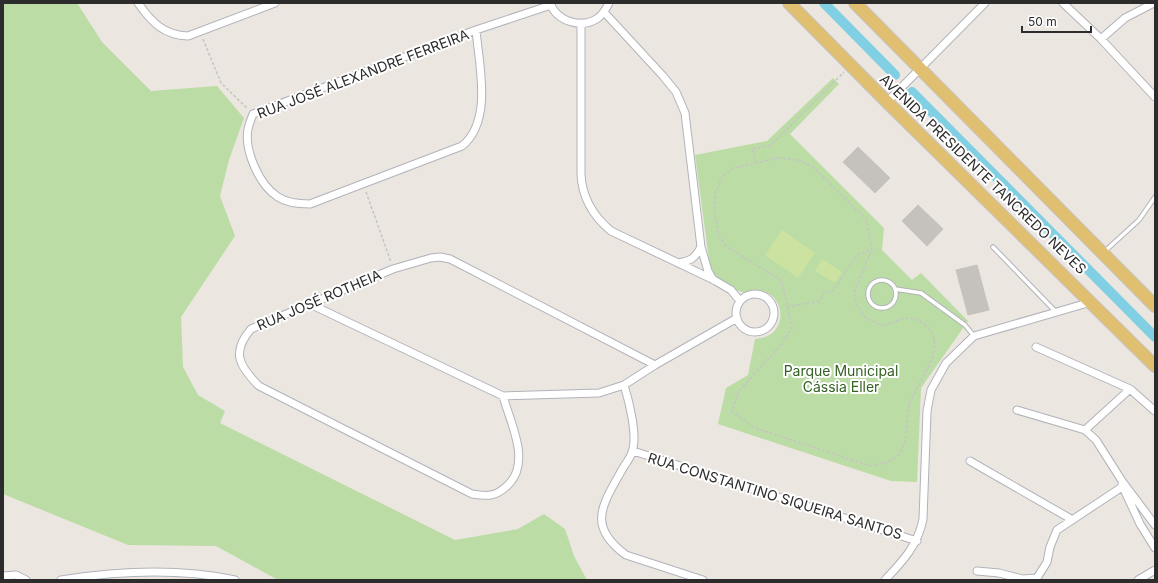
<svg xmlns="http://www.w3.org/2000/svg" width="1158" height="583" viewBox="0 0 1158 583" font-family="Inter,sans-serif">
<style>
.green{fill:#bbdca4}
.pitch{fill:#cbe2a1}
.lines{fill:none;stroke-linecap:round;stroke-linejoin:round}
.canal{stroke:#80cfe2;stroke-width:10}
.building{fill:#c5c1bc;stroke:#c8c2ba}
.service-casing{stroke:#b1b3bb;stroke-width:5.5}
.minor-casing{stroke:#b1b3bb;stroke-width:9}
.primary-casing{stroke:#c4c4c4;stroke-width:14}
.path{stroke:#c4c4c4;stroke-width:1.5;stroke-dasharray:3 2;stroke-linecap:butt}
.service{stroke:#fff;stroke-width:3.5}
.minor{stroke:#fff;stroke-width:7}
.primary{stroke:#e1bf71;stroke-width:12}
.labels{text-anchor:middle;stroke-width:4;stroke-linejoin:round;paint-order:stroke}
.street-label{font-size:14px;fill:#2c2c2c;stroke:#fff}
.park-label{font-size:14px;fill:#356224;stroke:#fff}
</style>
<rect width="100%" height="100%" fill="#ece6e1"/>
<!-- green -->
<path class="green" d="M3,3H77L102,42L151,91L217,86L244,118L229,160L220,196L235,236L181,317L183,367L198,395L225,411L220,423L455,540L518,529L544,514L565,529L574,556L587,580H278L216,546L128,545L3,494Z
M833,78L839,84L790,134L884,228L882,250L912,280L921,273L968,321L921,388L917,482L891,481L718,424L726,388L748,375L755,339C764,338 771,336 776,329C785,317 780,298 766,292C759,290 754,293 747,293C733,291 716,280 710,267L695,155L767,141Z"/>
<!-- pitch -->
<path class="pitch" d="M782,230L815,253L798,278L765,255Z
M822,259L842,272L835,283L815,271Z"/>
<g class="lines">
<!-- canal -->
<path class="canal" d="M824,3L895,75
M912,92L1155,337"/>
</g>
<!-- building -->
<path class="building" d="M858,147L890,178L875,193L843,162Z
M918,205L943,229L927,246L902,221Z
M977,265L989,310L968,315L956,270Z"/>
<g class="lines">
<defs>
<path id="service" d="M993,247L1056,312
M1104,252L1139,220L1155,197
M868 294a14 14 0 1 1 28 0a14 14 0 1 1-28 0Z
M895,289L921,293L965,325L974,336"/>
<path id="minor" d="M138,3C152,23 164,35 188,36L275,3
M550,3C557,22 582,29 598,18C603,14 606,9 609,3
M1063,3L1101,39L1155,97
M604,12L663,76L676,92L685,113L701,247L708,271L713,280
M581,23V174C582,198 593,216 611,231L714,280L731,290L740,301
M476,30C479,65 493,121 462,146L310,204C300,204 287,203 278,197C259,185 244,150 248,129C249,124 251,119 253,114L476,30L551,5
M1101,39L1125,18L1154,3
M887,102L985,3
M678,263C691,261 695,258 701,247
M736 313a19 19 0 1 1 38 0a19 19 0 1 1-38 0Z
M310,304L503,396L599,393L624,385L655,365L737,318
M1036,347L1130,389L1155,411
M624,385C629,401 638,436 632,452C631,457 626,463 623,468C604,503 585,525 626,555L703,580
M503,396C510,422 531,461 509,484C504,489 498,494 491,495C485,496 478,495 472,494L259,386C239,366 231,352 251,329L393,269L431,258L440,257L450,259L655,365
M1017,410L1085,430L1096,440L1122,481L1155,525
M1085,430L1130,389
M633,451L917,541
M970,461L1071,519
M1122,485L1140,524L1155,548
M977,571L999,573L1022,579L1037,578L1047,562L1050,547L1057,530L1125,485
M3,576L16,575L26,580
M61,580C118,571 179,568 235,580
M885,580C903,561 918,545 923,519L927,411L931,390L946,363L974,336L1091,302
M1138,580L1155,570"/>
<path id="primary" d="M789,3L887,102L1155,366
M855,3L1155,306"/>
</defs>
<!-- service casing -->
<use href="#service" class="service-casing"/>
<!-- minor casing -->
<use href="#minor" class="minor-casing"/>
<!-- primary casing -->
<use href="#primary" class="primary-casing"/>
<!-- path -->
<path class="path" d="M203,39L221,83L248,109
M778,158L798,160L813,167L866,219L872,249L854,292L856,304L866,318L884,326C898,320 910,313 924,324C952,346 916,381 909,406C906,420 908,443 899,454C892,463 881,463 871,466L755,428L732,412L738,392L780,346L792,328L782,281L727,247L719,236L715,216V194L723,176L734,168Z
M756,162L752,149L771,145L844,72
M366,192L391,262
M787,307L819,301L825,292L833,291L857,255L872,249"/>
<!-- service -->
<use href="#service" class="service"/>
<!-- minor -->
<use href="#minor" class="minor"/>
<!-- primary -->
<use href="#primary" class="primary"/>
</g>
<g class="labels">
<!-- street labels -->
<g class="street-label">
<text transform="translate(363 74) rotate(-21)" y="5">RUA JOSÉ ALEXANDRE FERREIRA</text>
<text transform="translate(983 174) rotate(44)" y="5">AVENIDA PRESIDENTE TANCREDO NEVES</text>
<text transform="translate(319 300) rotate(-23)" y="5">RUA JOSÉ ROTHEIA</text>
<text transform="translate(775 496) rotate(17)" y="5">RUA CONSTANTINO SIQUEIRA SANTOS</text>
</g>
<!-- park labels -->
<g class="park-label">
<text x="841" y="376">Parque Municipal<tspan x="841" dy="16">Cássia Eller</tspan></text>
</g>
</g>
<!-- border -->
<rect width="1158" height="583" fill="none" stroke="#2c2c2c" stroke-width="8"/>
<!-- scale -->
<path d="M1022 26v6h69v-6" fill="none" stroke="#2c2c2c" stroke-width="2"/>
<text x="1028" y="26" font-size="12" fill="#2c2c2c" stroke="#ffffff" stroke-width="3" paint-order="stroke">50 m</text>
</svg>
